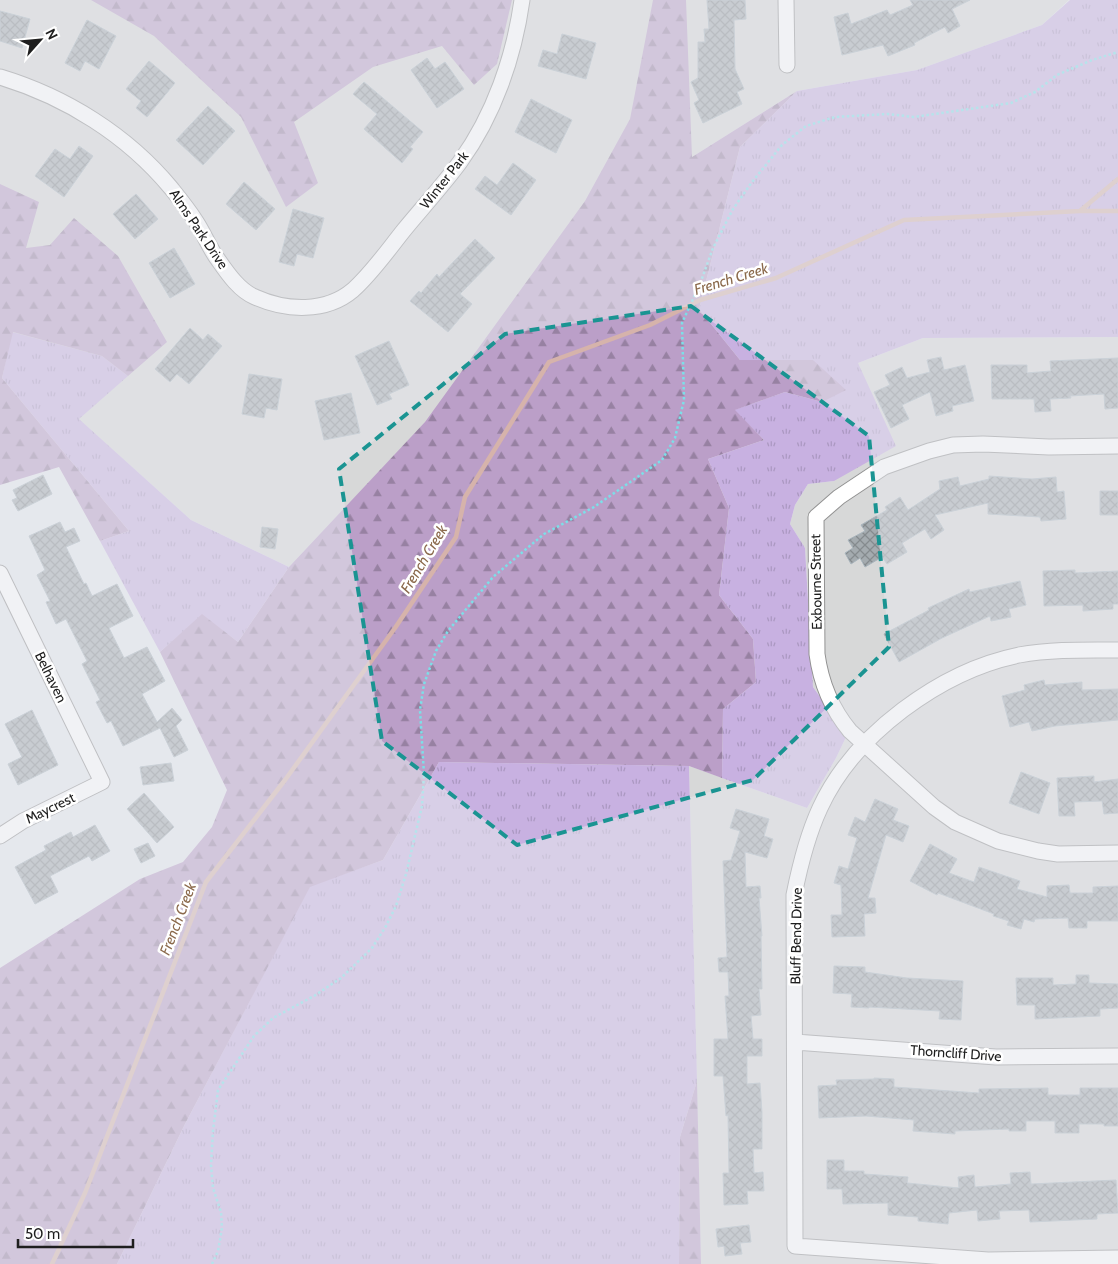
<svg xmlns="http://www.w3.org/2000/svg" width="1118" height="1264" viewBox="0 0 1118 1264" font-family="Cabin,sans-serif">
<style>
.residential{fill:#d7d8d8}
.grass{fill:url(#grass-tufts)}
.forest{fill:url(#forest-firs)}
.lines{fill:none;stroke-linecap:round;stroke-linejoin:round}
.stream{stroke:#d6b3ab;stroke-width:4.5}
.building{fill:url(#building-cross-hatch);stroke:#a9b5bd}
.minor-casing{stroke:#929292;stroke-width:17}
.path{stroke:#7cdfe8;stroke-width:2.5;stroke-dasharray:2.5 2.5;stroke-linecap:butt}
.minor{stroke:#fff;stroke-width:15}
.marked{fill:none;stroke:#1a9492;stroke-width:4;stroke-dasharray:10 6;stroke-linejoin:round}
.labels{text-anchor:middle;stroke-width:5;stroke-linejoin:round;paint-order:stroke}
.street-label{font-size:14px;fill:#1e1e1e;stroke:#fff}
.water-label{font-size:15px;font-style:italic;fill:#8b6a4c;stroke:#fff}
</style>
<defs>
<pattern id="grass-tufts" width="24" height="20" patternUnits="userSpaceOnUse" patternTransform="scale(1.25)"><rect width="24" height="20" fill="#c8b1e1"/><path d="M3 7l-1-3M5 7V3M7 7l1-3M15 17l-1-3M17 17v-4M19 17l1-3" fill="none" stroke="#ab98c1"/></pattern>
<pattern id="forest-firs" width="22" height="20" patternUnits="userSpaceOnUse" patternTransform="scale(1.25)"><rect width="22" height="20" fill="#bb9fc8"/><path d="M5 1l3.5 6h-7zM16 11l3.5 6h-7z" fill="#9781a2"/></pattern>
<pattern id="building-cross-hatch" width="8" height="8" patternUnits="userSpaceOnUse" patternTransform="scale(1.25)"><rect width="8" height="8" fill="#a4abaf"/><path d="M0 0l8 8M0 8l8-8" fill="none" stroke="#858b8e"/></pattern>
</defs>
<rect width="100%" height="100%" fill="#e5e8ed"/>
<!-- residential -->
<path class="residential" d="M0,0H1069L1042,25L917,70L797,91L692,157L674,158L289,567L191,520L34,379L0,304Z
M1118,337V1264H701L689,766L807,808L836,758L847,735L813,687L805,548L790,524L795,505L808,484L834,481L858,363L923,338Z"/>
<!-- grass -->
<path class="grass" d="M1070,0H1118V337L923,338L858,363L896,446L834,481L808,484L795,505L790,524L805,548L813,687L847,735L836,758L807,808L722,778L723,709L756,682L753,639L719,595L729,508L708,459L764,440L734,410L785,392L822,402L813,360H740L699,309L740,147L797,91L917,70L1042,25Z
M12,332L102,356L128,376L79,419L191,520L289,567L238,642L202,615L160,652L100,541L129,531L2,378Z
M439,762L689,766L697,1081L680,1137L679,1264H117L185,1124L310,886L383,860Z"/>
<!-- forest -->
<path class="forest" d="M91,0H512L497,64L474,85L442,46L373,67L294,122L318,183L286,207L241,117L154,36Z
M653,0H686L692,157L797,91L740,147L699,309L740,360H813L846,390L822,402L785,392L735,410L764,440L708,459L729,508L719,595L753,639L756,682L723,709L722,778L689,766L439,762L383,860L310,887L185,1124L117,1264H0V968L140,879L183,862L212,827L227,790L160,652L202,614L238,642L289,567L425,422L585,201L630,119Z
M0,184L39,202L26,248L50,245L74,218L118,256L167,342L128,376L102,356L13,332L2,378L129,531L100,541L59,467L0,485Z
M697,1081L701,1264H679L680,1137Z"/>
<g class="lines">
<!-- stream -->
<path class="stream" d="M1081,210L1118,179
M52,1264L85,1193L206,882L285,780L395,628L456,537L465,497L549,362L650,325L700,300L776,278L904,220L1080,211H1118"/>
</g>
<!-- building -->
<path class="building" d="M707,0H745L746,19L734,20L735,69L744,89L737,92L742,104L703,123L694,103L699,100L691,82L698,78V42H705L704,29H709Z
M910,0H970L952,9L960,26L948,33L945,27L914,43L915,45L888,56L883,45L842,55L834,17L848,13L851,24L887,10L890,15L913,5Z
M0,11L30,19L22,48L0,41Z
M87,20L116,36L99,69L85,61L80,71L65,63Z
M562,34L596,43L586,79L538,66L543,50L557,54Z
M427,58L435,69L445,62L464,89L437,108L411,70Z
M149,61L175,83L147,117L136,108L141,101L126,89Z
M364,82L423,132L410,147L413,149L402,163L364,129L377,114L353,94Z
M531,99L572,120L556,153L515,132Z
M208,106L235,131L203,165L176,140Z
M79,146L93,156L64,197L35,176L55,149L70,159Z
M513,163L536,180L511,215L475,189L485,176L497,185Z
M244,182L275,209L256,230L226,204Z
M136,194L158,219L135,239L113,214Z
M293,209L324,218L313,258L297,254L294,266L279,262Z
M475,239L495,258L460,294L472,304L448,332L410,301L419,291L421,293L437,274L439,277Z
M174,248L195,284L170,298L149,263Z
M190,328L203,340L208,334L222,346L189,384L177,374L170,382L155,369Z
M389,341L409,385L389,394L392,399L377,405L355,356Z
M941,357L944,370L965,365L974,401L952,406L953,411L936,416L930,392L902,405L909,419L891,428L874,392L890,385L885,375L902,367L907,378L930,372L927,360Z
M1118,358V408L1105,409L1104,394L1070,396L1071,398L1050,399L1051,411L1035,412L1034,399H992L991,365H1027V373L1051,371L1050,361Z
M249,374L282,379L277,410L266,408L264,418L242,414Z
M351,393L360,433L324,440L315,401Z
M43,475L52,494L18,511L12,500L17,498L13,490Z
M989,476L1032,479L1056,477L1057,492L1064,491L1066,519L1041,521L1040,517L988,514V503L935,515L944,530L931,539L925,529L902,543L907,552L887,564L882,557L865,567L860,558L851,564L845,553L853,548L848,540L865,531L861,525L887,510L885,507L900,497L908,510L940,489L939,481L958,477L960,486L989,479Z
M1100,491H1118V515H1100Z
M60,522L65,532L74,528L80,541L66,547L84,584L86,583L92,596L117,584L133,616L109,628L124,658L147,647L165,681L142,694L157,722L172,708L182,720L176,726L188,750L174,757L160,728L123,746L111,721L107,723L96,702L100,700L82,664L87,661L66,619L56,624L46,602L50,601L37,575L45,570L29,536Z
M262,527L278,529L275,549L260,547Z
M1075,570V573L1118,571V604H1113V609L1083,611V605L1044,606L1043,571Z
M1020,581L1026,605L1009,609L1011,617L991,621L990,616L942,638L899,662L884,634L929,610L928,608L969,589L970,592Z
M1044,680L1045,685L1082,682V690L1118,689V720L1055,726L1032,731L1029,722L1010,727L1002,696L1025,690L1024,685Z
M32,710L58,765L18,785L8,764L22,757L5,724Z
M171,763L174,781L143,785L140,767Z
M1021,772L1050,783L1039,814L1009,803Z
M1094,776V782L1118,779V813L1104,814L1102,801L1074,802L1075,816H1059L1057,778Z
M144,793L174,827L157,843L127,809Z
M875,799L898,809L893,820L909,826L903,842L886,835L868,898H875L876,913L864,914L865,936L832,937L831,915H842L841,885L834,883L839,866L848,869L857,838L848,835L855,817L865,822Z
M736,809L769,819L764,836L773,839L767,858L745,852L746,887L760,886L761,898H759L762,936H761L762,989H759L761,1015L751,1016L753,1039H762V1056H747V1084L760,1083L762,1113V1149H753L754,1173L763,1172L764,1191H747L748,1204L724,1205L723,1173H729L728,1115L726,1116L723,1076H714V1039H728L725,996H729L728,972H719L718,958L727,957L723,861L731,860L740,831L730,828Z
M95,825L110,851L92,861L89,856L50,876L58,892L35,904L15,867L46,850L44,846L71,832L73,837Z
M148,843L155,856L141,863L134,849Z
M930,844L957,859L949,873L974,882L979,867L1020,881L1017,889L1047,897V886L1069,885L1070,893H1093V887L1118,886V921H1087V928H1069L1068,918L1035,919L1034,922L1024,919L1021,929L1007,925L1009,921L993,916L994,914L938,893L937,895L910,881Z
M834,966L865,967V972L907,978L963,981L961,1020L939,1019L940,1011L869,1007V1008L851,1007L852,994L833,993Z
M1076,975H1089V983L1118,984V1008L1100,1009V1016L1035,1019V1005H1017L1016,978H1053V985L1076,984Z
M874,1078L894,1079V1087L979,1093V1089L1048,1088V1095H1080V1088H1118V1126H1104V1124H1079V1133H1055V1121H1026V1131H1009V1129L955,1131V1134L913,1131L914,1120L866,1116L819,1118L818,1086L837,1085L836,1080L874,1079Z
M827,1160H844V1171H864V1174L908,1177L907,1183L959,1188L958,1177L974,1175L975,1187L1011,1184L1010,1173L1030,1172L1031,1184L1116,1180L1118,1213L1097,1214V1219L1030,1222L1029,1210L999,1211L1000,1219L978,1221L977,1210L949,1213L948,1224L918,1221V1217L888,1215V1203L843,1204L842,1189H827Z
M749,1225L751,1242L740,1243L742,1254L725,1256L724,1246L718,1247L716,1229Z"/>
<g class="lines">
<defs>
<path id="minor" d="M786,0L787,65
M0,77C66,97 127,135 171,188C179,198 188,209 195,220C204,233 209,248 219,261C228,274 240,291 255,297C286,311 326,313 353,290C372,273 388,250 404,230C423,207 443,185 460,162C494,115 514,57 522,0
M1118,446L1049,447L983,444L953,445L929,451L884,467L839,497L816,517L817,654C821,684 831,708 850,731L934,807L955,822L998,841L1038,851L1058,854L1118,853
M0,573L102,782L23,821L0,836
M1118,650C1085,650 1052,649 1019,655C941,671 854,734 820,808C807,836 800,865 794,895L795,1246L988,1260L1118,1258
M795,1042L996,1057L1118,1056"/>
</defs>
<!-- minor casing -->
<use href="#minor" class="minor-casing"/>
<!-- path -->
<path class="path" d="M212,1264L218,1251L222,1228L221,1212L213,1188L211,1165L213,1131L218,1090L254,1036L273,1018L314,996L341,978L372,948L386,926L396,906L406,874L422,806L424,774L420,710L424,684L436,651L448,631L493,577L544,534L594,507L662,460L675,438L684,400L682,323L700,284L713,248L733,209L752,182L782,145L806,126L835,117L888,114L914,117L1011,103L1035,92L1057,75L1092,60L1118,52"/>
<!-- minor -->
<use href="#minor" class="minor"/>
</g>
<!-- marked area -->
<path d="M0 0H1118V1264H0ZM691,306L869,436L889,647L753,780L517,845L382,741L339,469L505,334Z" fill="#e5e8ed" fill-opacity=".55" fill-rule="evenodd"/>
<path class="marked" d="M691,306L869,436L889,647L753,780L517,845L382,741L339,469L505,334Z"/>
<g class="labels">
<!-- street labels -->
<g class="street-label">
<text transform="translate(444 180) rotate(-52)" y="5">Winter Park</text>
<text transform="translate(199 229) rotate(56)" y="5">Alms Park Drive</text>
<text transform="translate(816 582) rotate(-91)" y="5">Exbourne Street</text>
<text transform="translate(51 677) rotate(64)" y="5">Belhaven</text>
<text transform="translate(50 808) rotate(-26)" y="5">Maycrest</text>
<text transform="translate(796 936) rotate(-89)" y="5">Bluff Bend Drive</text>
<text transform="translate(956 1053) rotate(4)" y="5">Thorncliff Drive</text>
</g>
<!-- water labels -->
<g class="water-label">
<text transform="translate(731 279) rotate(-17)" y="5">French Creek</text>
<text transform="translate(424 559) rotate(-59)" y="5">French Creek</text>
<text transform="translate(178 919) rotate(-69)" y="5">French Creek</text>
</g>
</g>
<!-- north arrow -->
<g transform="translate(40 40) rotate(63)" stroke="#ffffff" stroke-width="4" paint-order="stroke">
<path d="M0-4L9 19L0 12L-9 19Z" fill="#1e1e1e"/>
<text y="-8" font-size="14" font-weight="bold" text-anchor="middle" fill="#1e1e1e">N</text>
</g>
<!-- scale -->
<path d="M18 1239v8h115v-8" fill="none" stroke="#1e1e1e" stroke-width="2.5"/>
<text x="25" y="1239" font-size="15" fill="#1e1e1e" stroke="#ffffff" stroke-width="4" paint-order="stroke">50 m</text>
</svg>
